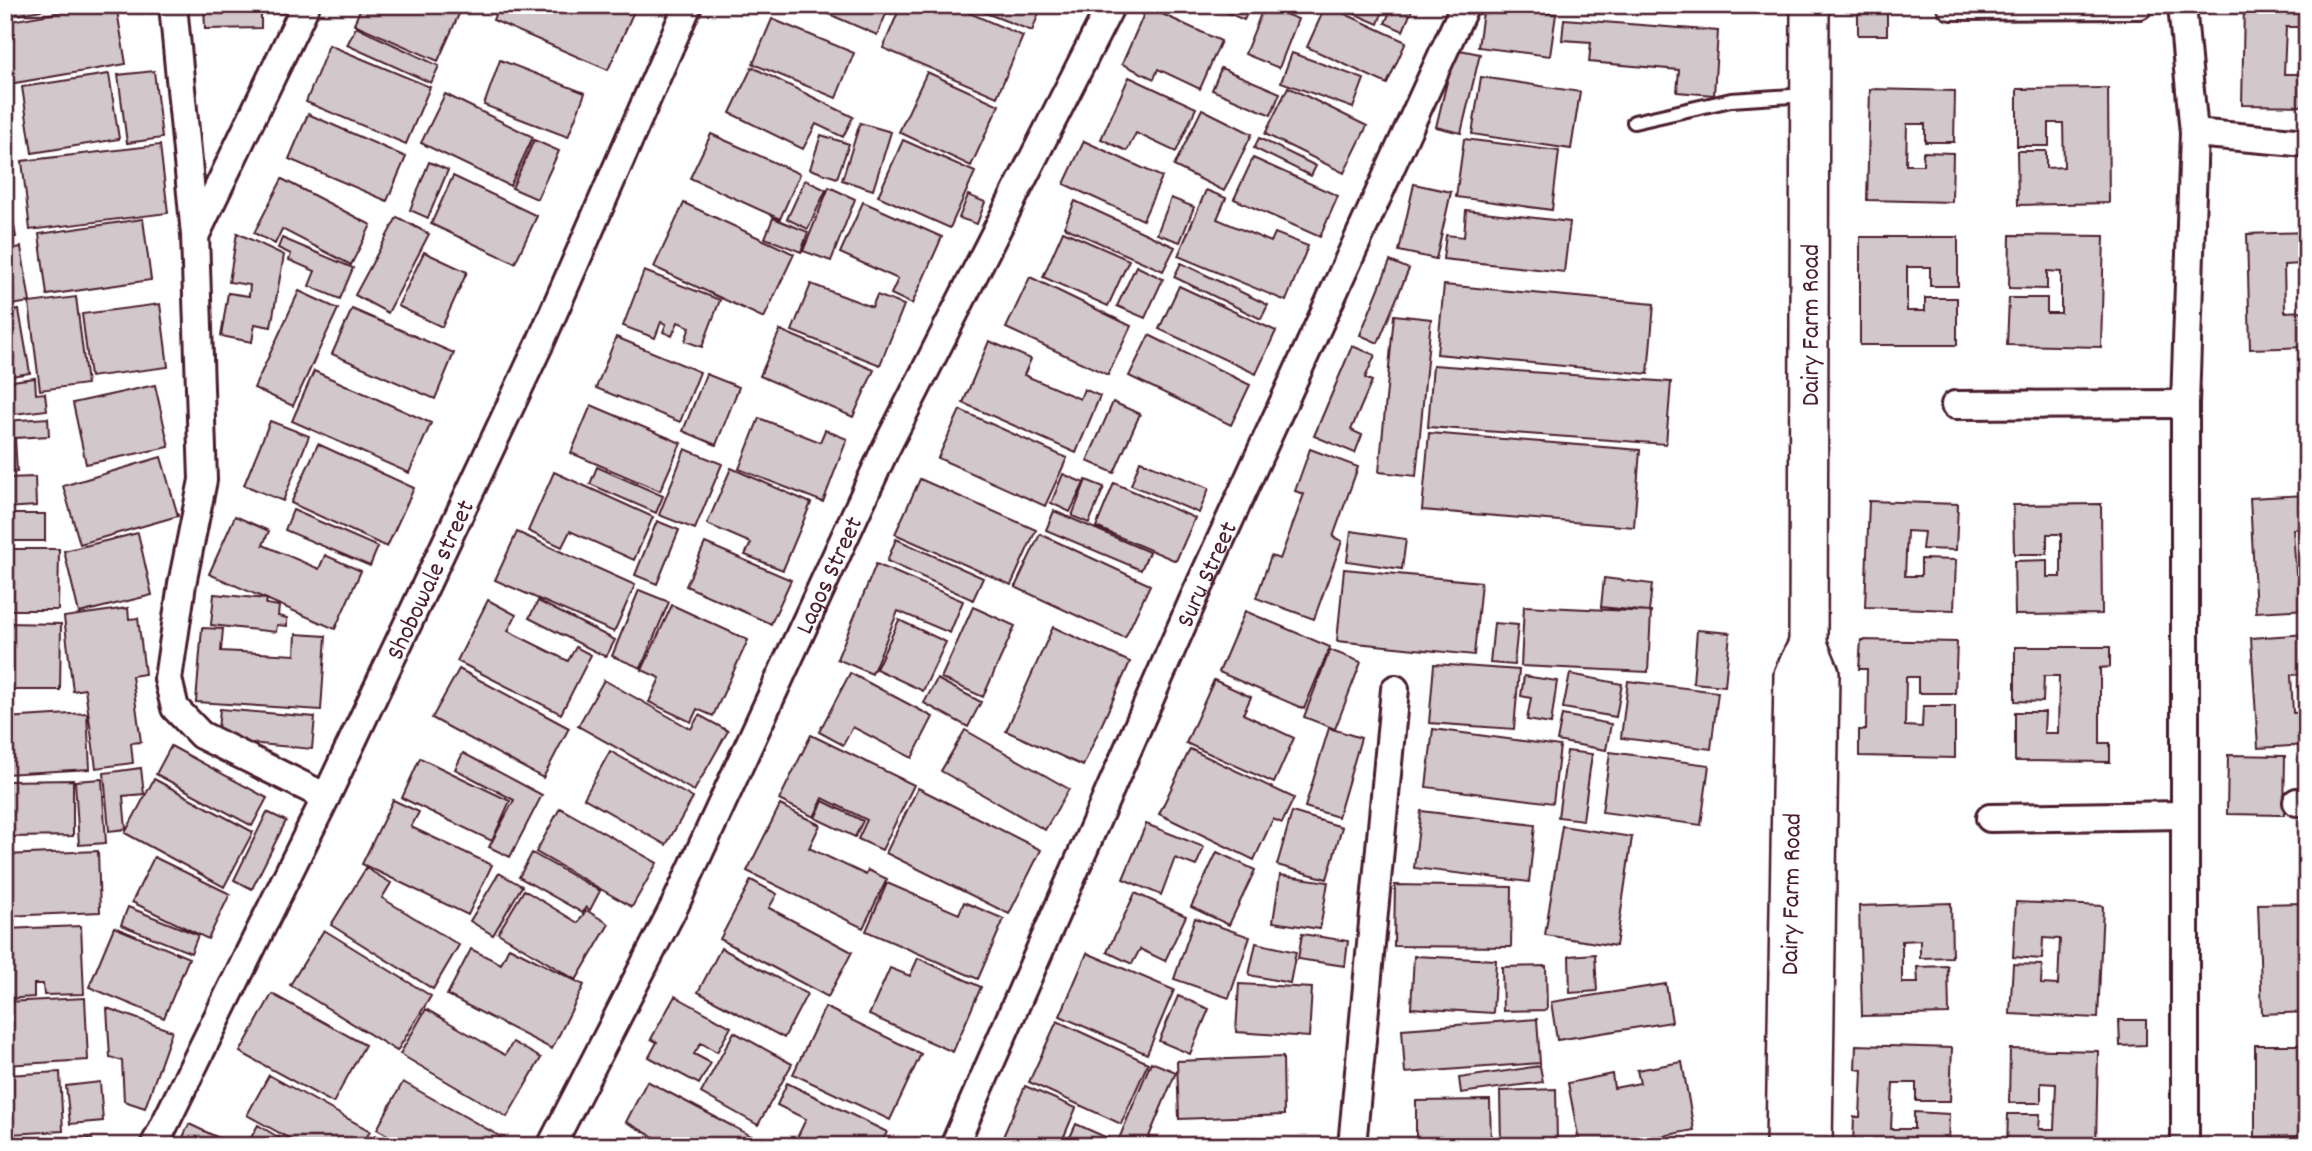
<svg xmlns="http://www.w3.org/2000/svg" width="2312" height="1151" viewBox="0 0 2312 1151" font-family="Dekko,sans-serif">
<style>
.building{fill:#d2c7cb;stroke:#4a1f2b;stroke-width:2}
.lines{fill:none;stroke-linecap:round;stroke-linejoin:round}
.service-casing{stroke:#4a1f2b;stroke-width:18}
.minor-casing{stroke:#4a1f2b;stroke-width:32}
.secondary-casing{stroke:#4a1f2b;stroke-width:42}
.service{stroke:#fff;stroke-width:12}
.minor{stroke:#fff;stroke-width:26}
.secondary{stroke:#fff;stroke-width:37}
.labels{text-anchor:middle;stroke-width:5;stroke-linejoin:round;paint-order:stroke}
.street-label{font-size:26px;fill:#4a1f2b;stroke:#fff}
</style>
<rect width="100%" height="100%" fill="#fff"/>
<filter id="ink" filterUnits="userSpaceOnUse"><feTurbulence type="fractalNoise" baseFrequency=".0143" numOctaves="2"/><feDisplacementMap in="SourceGraphic" scale="14" xChannelSelector="R" yChannelSelector="G"/><feConvolveMatrix kernelMatrix="1 2 1 2 8 2 1 2 1" color-interpolation-filters="sRGB"/></filter>
<g filter="url(#ink)">
<!-- building -->
<path class="building" d="M5,5H67L5,17Z
M101,5H116L126,64L9,84L5,22Z
M204,5H282L283,13H261V28L205,29Z
M362,5H438L459,14L438,61L354,24Z
M499,5H621L634,11L608,70L493,20Z
M808,5H890L877,35Z
M901,5H951L1023,36L997,97L883,48Z
M965,5H1042L1032,31Z
M1210,5H1251L1244,20Z
M1326,5L1406,42L1387,84L1307,47Z
M1334,5H1379L1384,8L1378,24Z
M1393,5H1414L1403,31L1385,23Z
M1484,5L1556,14L1550,56L1478,47Z
M1586,5H1723L1722,14Z
M2244,5H2307V46H2303V27H2286L2284,74H2305L2307,58V106L2242,105Z
M1264,6L1298,19L1279,68L1245,54Z
M1147,7L1221,41L1200,89L1158,69L1154,79L1122,64Z
M1858,8H1887V35H1858Z
M772,19L854,53L836,98L753,64Z
M1564,19L1718,31L1714,95L1677,92L1679,70L1589,62L1591,42L1562,40Z
M356,27L439,66L431,83L347,45Z
M329,45L430,87L406,144L306,102Z
M1455,49L1480,54L1461,133L1436,127Z
M1292,53L1364,79L1353,108L1281,82Z
M500,60L585,93L568,137L484,105Z
M752,67L853,117L843,137L816,124L803,149L730,113Z
M1221,68L1280,93L1271,115L1212,90Z
M154,71L162,138L127,143L118,75Z
M927,72L999,105L971,166L899,132Z
M109,74L119,139L32,153L22,87Z
M1129,77L1196,108L1176,152L1136,133L1127,151L1101,139Z
M1481,77L1580,92L1571,149L1472,134Z
M1288,87L1367,126L1344,173L1265,134Z
M2108,88L2109,203L2018,205L2017,151H2046V168L2064,167L2063,123H2049V146H2017V89Z
M1870,89L1955,91L1954,142H1925V124H1907L1906,165H1923V152L1953,153L1952,202L1867,200Z
M445,94L533,137L510,186L421,143Z
M1202,109L1252,134L1224,191L1174,166Z
M308,114L406,157L387,201L289,159Z
M860,123L891,132L873,190L842,180Z
M711,134L800,174L780,219L690,178Z
M821,135L849,144L837,178L810,169Z
M1259,138L1316,166L1311,176L1254,148Z
M1464,139L1559,151L1552,210L1456,197Z
M534,140L559,151L537,199L512,188Z
M903,140L975,172L950,228L878,196Z
M1084,141L1162,177L1143,220L1064,184Z
M160,145L168,213L30,230L22,161Z
M1253,158L1338,196L1320,237L1234,199Z
M429,162L448,170L428,218L410,210Z
M453,176L537,216L515,263L431,224Z
M5,177L16,237L5,239Z
M282,179L371,225L351,265L282,229L275,244L254,233Z
M805,180L826,190L808,229L787,219Z
M1414,184L1451,192L1436,259L1399,251Z
M829,187L855,199L831,261L803,251Z
M1206,190L1226,198L1217,219L1271,242L1275,233L1308,246L1286,301L1178,256Z
M968,195L985,202L977,224L959,218Z
M1171,198L1194,207L1180,242L1157,234Z
M1075,201L1175,247L1163,271L1064,227Z
M863,202L942,237L912,304L891,294L898,279L840,253Z
M684,203L794,254L764,318L654,267Z
M1466,210L1570,222L1564,272L1443,259L1446,235L1464,237Z
M397,217L429,234L388,313L355,295Z
M773,218L808,232L801,252L765,238Z
M143,219L151,280L47,295L39,234Z
M1063,231L1129,260L1108,306L1043,277Z
M2307,232V286H2304L2303,264L2284,265L2285,312L2303,311V295H2307V347L2250,349L2247,234Z
M237,233L284,255L271,327L255,324L252,342L221,336L228,293L249,296L250,285L229,282Z
M2010,235L2104,236L2101,347L2007,345L2009,298H2047V313H2061V272L2047,271V289L2009,288Z
M1860,237H1958V286H1930V267H1907V311H1925V298H1957V345H1860Z
M282,238L353,268L340,299L309,286L315,271L289,260L291,254L278,248Z
M21,247L30,302L5,306V250Z
M424,252L467,272L442,327L398,306Z
M1390,261L1409,269L1378,343L1360,335Z
M1181,263L1268,305L1261,319L1174,277Z
M1136,266L1163,279L1145,318L1117,306Z
M644,271L720,300L702,347L685,341L690,327L678,322L672,336L663,332L666,324L661,322L655,338L623,326Z
M1030,277L1131,326L1108,375L1006,328Z
M811,284L872,307L877,295L904,305L880,365L792,331Z
M1444,285L1654,304L1648,374L1437,354Z
M1179,286L1276,331L1256,374L1159,329Z
M299,291L338,309L293,406L254,388Z
M76,297L87,384L40,390L29,303Z
M160,304L168,367L90,377L82,314Z
M352,309L454,353L435,399L332,354Z
M19,310L30,373L5,377V312Z
M1394,315L1431,319L1416,476L1379,472Z
M780,330L874,370L853,417L760,376Z
M1149,335L1250,385L1231,425L1129,376Z
M616,337L700,372L680,422L596,388Z
M989,341L1031,359L1024,375L1080,399L1084,389L1100,396L1076,453L963,403Z
M1352,346L1375,355L1365,378L1372,381L1351,430L1362,435L1355,453L1314,436Z
M1433,365L1671,382L1666,444L1428,427Z
M314,371L431,423L409,473L292,421Z
M706,374L739,387L716,445L683,431Z
M35,378L36,394L45,393L47,410L5,415V382Z
M155,385L169,447L86,464L73,403Z
M1113,402L1140,414L1114,473L1087,461Z
M591,405L681,443L660,491L571,453Z
M960,410L1067,458L1045,506L938,458Z
M48,418L49,436L15,438L17,472L5,473V421Z
M759,418L820,442L825,430L847,439L823,502L739,469Z
M270,421L309,436L283,501L244,485Z
M1429,433L1640,450L1634,527L1422,510Z
M318,444L414,488L387,547L291,503Z
M685,449L722,464L695,529L659,515Z
M1310,449L1358,467L1333,537L1342,541L1314,619L1256,598L1271,556L1280,559L1304,494L1295,491Z
M161,457L178,516L80,544L63,486Z
M1140,461L1209,488L1199,513L1131,485Z
M597,467L663,496L656,513L590,484Z
M731,468L811,503L783,570L745,555L751,543L707,524Z
M554,472L653,517L634,560L570,531L562,547L528,531Z
M1063,474L1084,483L1070,512L1051,503Z
M35,477L36,506L5,508V478Z
M920,479L1036,530L1011,585L895,534Z
M1086,480L1104,487L1089,523L1072,516Z
M1114,483L1195,518L1176,561L1096,527Z
M2307,495V528L2293,529L2296,574L2307,573V609L2256,612L2250,498Z
M1869,501L1958,504L1956,550L1922,549L1924,532L1907,531L1905,576H1921V559L1956,560L1954,610L1865,607Z
M2101,504L2102,614L2015,615L2014,561L2047,560V577H2061V534H2047V554H2014L2013,505Z
M293,510L378,547L370,566L285,530Z
M1054,511L1149,552L1141,570L1046,530Z
M5,514H45V541H5Z
M235,516L269,531L263,545L319,569L325,555L361,571L335,629L209,574Z
M657,521L679,530L657,584L635,575Z
M1351,531L1406,539L1402,569L1347,561Z
M517,532L635,585L614,632L495,580Z
M138,533L152,595L79,613L64,551Z
M1040,534L1150,585L1125,638L1015,587Z
M896,539L983,578L973,600L887,561Z
M705,543L791,580L771,624L686,586Z
M5,549H59L58,610H5Z
M876,564L963,601L950,633L898,611L872,674L837,659Z
M1344,569L1481,582L1474,655L1337,641Z
M1604,578L1652,584L1649,612L1601,607Z
M639,590L669,602L641,668L612,656Z
M214,594L267,599L266,604L279,606L278,616L287,618V626L277,625L276,632L211,625Z
M488,600L516,615L508,631L568,661L576,647L591,655L561,714L457,661Z
M538,601L615,640L606,657L529,618Z
M672,605L748,640L713,716L697,709L691,722L649,702L660,678L642,670Z
M1524,606L1651,612L1648,672L1521,666Z
M973,607L1015,626L983,697L941,678Z
M128,608L129,619L138,618L145,674L132,676L141,742L131,743L133,763L96,768L85,689L73,691L64,617Z
M1245,611L1330,647L1304,709L1219,672Z
M899,620L946,642L923,691L876,669Z
M5,623L61,624L60,690H5Z
M1494,623L1518,625L1514,665L1490,663Z
M1053,627L1130,662L1083,766L1006,731Z
M202,628L223,629L221,651L295,655L296,634L326,636L321,710L196,702Z
M1697,630L1730,633L1725,686L1693,683Z
M2307,634V687L2306,674L2291,675L2293,713L2307,712V745L2258,748L2251,638Z
M1861,640L1957,642L1955,693H1918V677H1906L1905,726L1922,727L1923,706H1955V758L1859,756V730H1866L1867,669H1859Z
M2015,647H2110V667L2100,668V743H2110V762L2015,761V712H2045L2044,733H2058L2059,676H2044L2043,702L2015,701Z
M1330,650L1361,662L1335,729L1304,717Z
M1434,664L1519,670L1514,729L1429,723Z
M459,669L569,728L543,778L432,718Z
M850,673L933,717L912,758L853,727L843,745L819,732Z
M1570,674L1622,684L1616,717L1563,708Z
M1524,676L1557,681L1551,724L1527,720L1531,698L1521,696Z
M937,679L981,702L968,727L924,703Z
M604,680L691,729L699,715L728,731L694,791L578,726Z
M1214,680L1251,697L1243,714L1294,738L1274,783L1186,743Z
M1628,681L1718,692L1711,749L1621,738Z
M220,709L315,717L312,749L217,740Z
M87,713L90,769L5,774V718Z
M1562,715L1611,724L1606,750L1557,741Z
M1329,728L1361,738L1338,817L1305,807Z
M1433,729L1560,746L1553,803L1426,787Z
M965,730L1069,789L1045,830L941,771Z
M811,735L914,785L882,850L858,839L867,820L823,798L814,817L779,800Z
M171,746L267,798L252,826L156,774Z
M1190,749L1294,798L1282,823L1273,819L1254,860L1159,814Z
M610,751L693,798L666,845L584,798Z
M1567,751L1592,754L1583,820L1558,817Z
M1610,752L1709,765L1701,825L1602,812Z
M463,753L542,795L510,857L489,847L514,800L455,769Z
M2228,755L2285,756L2284,815L2227,814Z
M420,758L510,801L492,841L402,798Z
M141,768L144,794L123,796L126,829L109,831L104,773Z
M102,779L106,843L79,845L75,781Z
M154,779L253,832L224,887L125,833Z
M73,780V836L12,837L13,849H5V781Z
M918,788L1041,850L1009,914L886,853Z
M393,800L419,812L411,827L492,865L468,915L362,864Z
M823,801L863,821L855,837L815,818Z
M780,805L820,825L809,848L866,875L868,870L887,879L863,928L747,871Z
M560,808L657,863L632,907L536,852Z
M1421,811L1535,825L1529,882L1414,868Z
M267,812L286,821L252,889L234,880Z
M1292,812L1342,827L1327,879L1277,865Z
M1146,824L1204,847L1196,866L1175,858L1161,895L1123,879Z
M1562,826L1632,837L1616,946L1545,935Z
M98,851L100,912L5,916V855Z
M1217,852L1255,870L1229,925L1191,907Z
M532,853L600,891L590,910L586,907L583,913L519,877Z
M154,857L230,894L208,939L132,902Z
M366,868L391,883L382,898L459,945L433,989L331,925Z
M499,873L522,886L493,935L470,921Z
M1280,875L1328,882L1320,929L1273,922Z
M751,880L777,894L769,908L852,952L828,997L720,939Z
M887,883L959,914L964,902L1004,919L978,979L866,931Z
M1395,885L1512,887L1511,947L1394,946Z
M524,890L578,923L586,910L609,924L576,980L498,933Z
M1135,893L1186,916L1165,961L1140,949L1132,964L1107,952Z
M2016,902L2103,906L2098,1018L2010,1014L2013,964L2042,965L2041,984L2058,985L2060,939L2043,938L2042,959L2013,957Z
M1951,903L1952,957L1920,958V940L1902,941V983H1918L1917,967L1948,966L1949,1014L1862,1016L1859,906Z
M2307,903V938L2298,939L2299,978H2307V1012L2262,1014L2258,904Z
M128,907L198,935L191,953L121,925Z
M1195,918L1250,937L1229,998L1174,979Z
M81,926L84,994L44,995L43,984H34V997L5,999V929Z
M114,927L189,958L164,1018L89,987Z
M324,930L431,996L397,1051L290,985Z
M1302,934L1348,941L1345,966L1298,959Z
M1256,943L1296,952L1290,983L1249,975Z
M509,947L584,985L552,1049L447,995L471,949L501,964Z
M721,948L807,994L784,1038L698,992Z
M1087,953L1174,990L1147,1054L1060,1016Z
M1595,954L1597,991L1570,993L1569,956Z
M1414,956L1496,960L1493,1013L1411,1008Z
M918,958L981,987L953,1052L869,1015L890,968L910,976Z
M1546,966L1547,1010L1503,1011L1502,967Z
M1239,984L1312,988L1309,1037L1236,1032Z
M1666,984L1672,1022L1557,1040L1551,1002Z
M272,994L365,1045L333,1103L240,1052Z
M675,996L731,1027L717,1052L701,1043L694,1054L711,1063L699,1084L649,1057L657,1042L651,1039Z
M1178,996L1209,1009L1190,1054L1159,1041Z
M85,998L88,1060L5,1065V1002Z
M825,1007L921,1054L890,1120L793,1074Z
M107,1008L172,1031L145,1108L124,1101L122,1061L110,1057Z
M426,1009L505,1055L513,1042L541,1058L507,1117L400,1054Z
M1537,1019L1540,1063L1405,1073L1402,1029Z
M2119,1020H2146V1045L2120,1046Z
M1057,1021L1148,1063L1121,1124L1029,1082Z
M734,1032L792,1064L758,1125L701,1093Z
M1856,1045L1952,1048L1950,1101H1916V1083H1893L1891,1129H1914V1112L1949,1114L1948,1146H1853L1854,1117H1860L1862,1070L1855,1069Z
M2255,1045H2303L2307,1136L2255,1137Z
M2010,1049L2098,1051L2096,1146H2007L2008,1114H2040L2039,1129H2054L2056,1084L2041,1083V1103H2009Z
M1283,1057L1284,1115L1179,1119L1177,1061Z
M1151,1062L1176,1072L1145,1146H1116Z
M1682,1062L1694,1130L1610,1146H1580L1568,1083L1612,1074L1614,1088L1640,1083L1637,1070Z
M1540,1066L1543,1082L1461,1093L1459,1078Z
M60,1072L63,1131L10,1134L6,1075Z
M269,1075L370,1131L362,1146H303L247,1115Z
M647,1081L753,1137L748,1146H670L626,1122Z
M100,1082L103,1121L70,1124L66,1086Z
M403,1082L501,1137L496,1146H407L377,1129Z
M787,1083L887,1132L880,1146H802L795,1142L806,1119L777,1105Z
M1025,1086L1076,1108L1060,1146H999Z
M1556,1089L1557,1142L1501,1144L1500,1091Z
M1490,1100L1491,1146H1416V1101Z
M189,1124L236,1146H179Z
M1076,1124L1112,1140L1109,1146H1066Z
M258,1125L293,1146L248,1143Z
M375,1135L395,1146H369Z
M92,1138L93,1146H11V1145Z
M1675,1140L1676,1146H1645Z
M1291,1142V1146H1185V1145Z"/>
<g class="lines">
<defs>
<path id="service" d="M1634,122L1731,100L1806,95"/>
<g id="minor">
<path d="M173,5L195,235L203,480L182,584L168,679L175,708L201,735L326,797"/>
<path d="M2182,5L2194,133L2185,404V1146"/>
<path d="M1951,6L2139,5"/>
<path d="M2194,133L2307,143"/>
<path d="M196,234L306,5"/>
<path d="M1955,405L2185,404"/>
<path d="M2297,802H2307"/>
<path d="M1990,818L2184,815"/>
<path id="s1" d="M154,1146L326,797L541,341L688,5"/>
<path id="s2" d="M551,1146L675,905L884,452L1111,5"/>
<path id="s3" d="M954,1146L1194,598L1465,5"/>
<path d="M1352,1146L1395,689"/>
</g>
<g id="secondary">
<path d="M1810,5L1808,644L1820,673L1813,1146"/>
<path id="s4" d="M1785,1146L1793,675L1808,644"/>
</g>
</defs>
<!-- service casing -->
<use href="#service" class="service-casing"/>
<!-- minor casing -->
<use href="#minor" class="minor-casing"/>
<!-- secondary casing -->
<use href="#secondary" class="secondary-casing"/>
<!-- service -->
<use href="#service" class="service"/>
<!-- minor -->
<use href="#minor" class="minor"/>
<!-- secondary -->
<use href="#secondary" class="secondary"/>
</g>
</g>
<g class="labels">
<!-- street labels -->
<g class="street-label">
<text transform="translate(1809 325) rotate(-90)" y="9">Dairy Farm Road</text>
<text dy="9" stroke="none"><textPath href="#s2" startOffset="635">Lagos Street</textPath></text>
<text dy="9" stroke="none"><textPath href="#s3" startOffset="625">Suru Street</textPath></text>
<text dy="9" stroke="none"><textPath href="#s1" startOffset="630">Shobowale street</textPath></text>
<text dy="9" stroke="none"><textPath href="#s4" startOffset="252">Dairy Farm Road</textPath></text>
</g>
</g>
<!-- margin -->
<rect width="2312" height="1151" fill="none" stroke="#fff" stroke-width="28"/>
<rect x="14" y="14" width="2284" height="1123" fill="none" stroke="#4a1f2b" stroke-width="2.5" filter="url(#ink)"/>
</svg>
